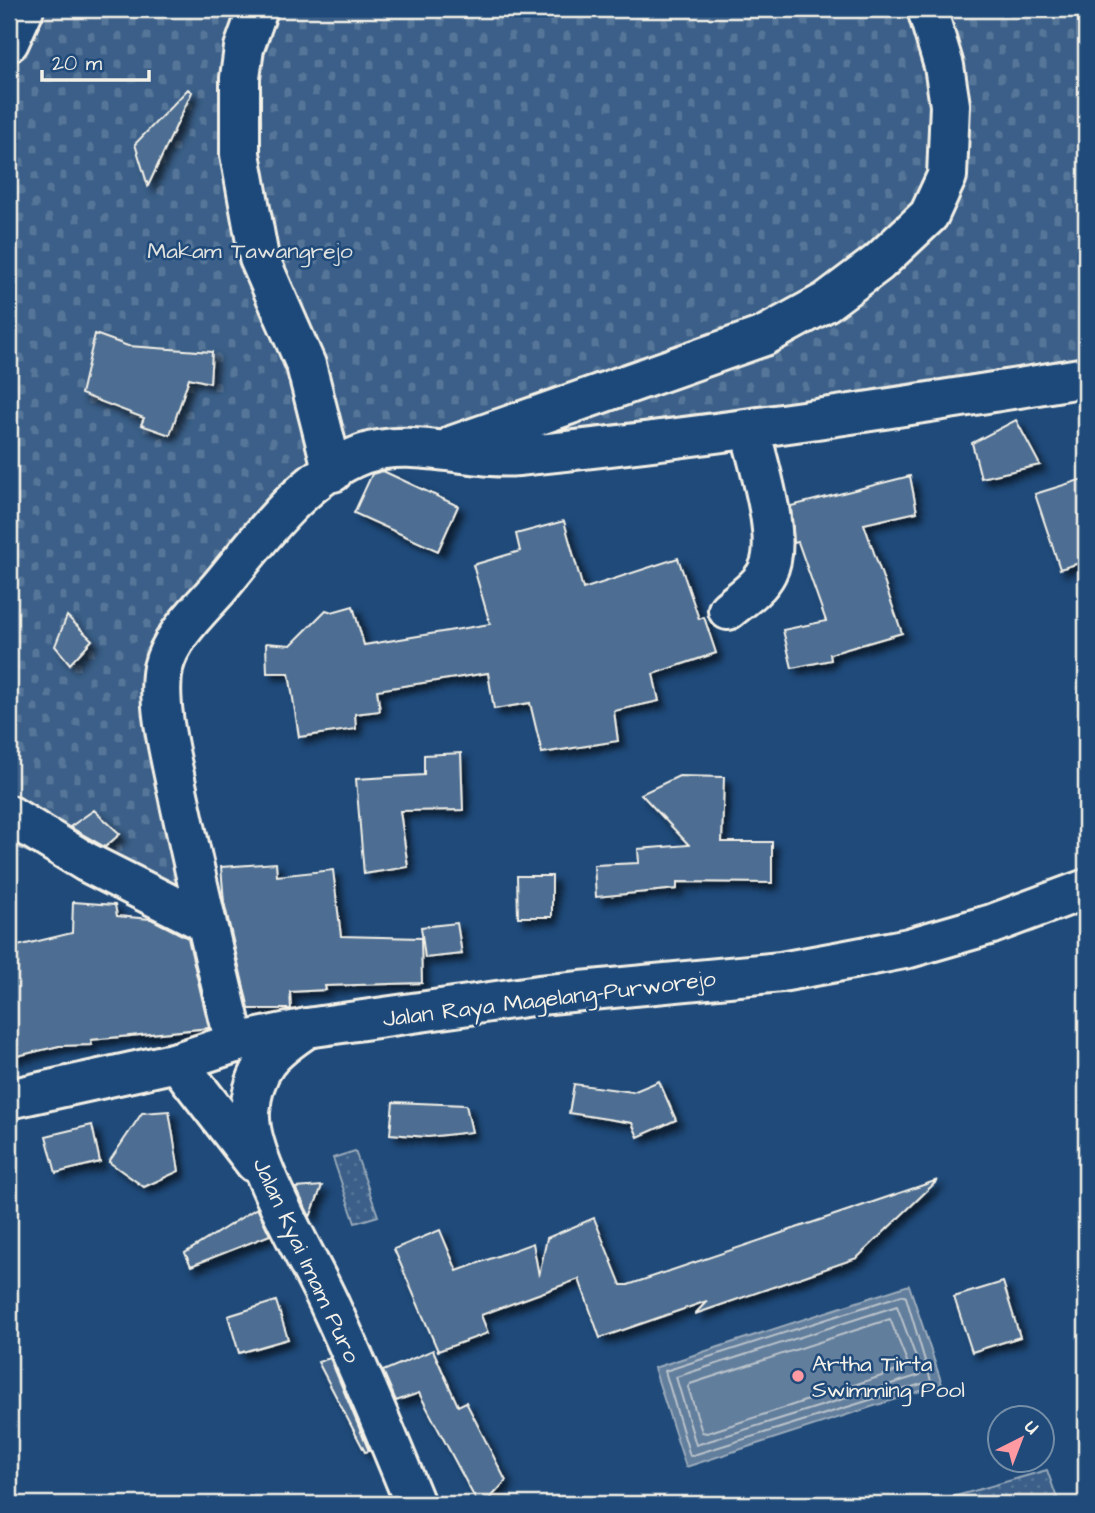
<svg xmlns="http://www.w3.org/2000/svg" width="1095" height="1513" viewBox="0 0 1095 1513" font-family="'Architects Daughter',sans-serif">
<style>
.cemetery{fill:url(#cemetery-stones);stroke:#97a8b8;stroke-width:2}
.park{fill:url(#park-dots);stroke:#97a8b8;stroke-width:2}
.water{fill:#627e9d;stroke:#9cacbb;stroke-width:2}
.lines{fill:none;stroke-linecap:round;stroke-linejoin:round}
.shore{stroke:#bac3ca;stroke-width:2}
.building{fill:#4d6e92;stroke:#f4f1e8;stroke-width:2;filter:url(#shadow)}
.minor-casing{stroke:#f4f1e8;stroke-width:44}
.major-casing{stroke:#f4f1e8;stroke-width:44}
.minor{stroke:#1f4a7a;stroke-width:38}
.major{stroke:#1f4a7a;stroke-width:38}
.poi-dot{fill:#ff9aa2;stroke:#1f4a7a;stroke-width:2.5}
.labels{text-anchor:middle;stroke-width:5;stroke-linejoin:round;paint-order:stroke}
.park-label{font-size:23px;fill:#e1e2de;stroke:#1f4a7a}
.street-label{font-size:23px;fill:#f4f1e8;stroke:#1f4a7a}
.poi-label{font-size:23px;fill:#f4f1e8;stroke:#1f4a7a;text-anchor:start}
</style>
<defs>
<pattern id="cemetery-stones" width="16" height="16" patternUnits="userSpaceOnUse" patternTransform="scale(1.75)"><rect width="16" height="16" fill="#3a5f88"/><path d="M2 7V4a2 2 0 0 1 4 0v3zM10 15v-3a2 2 0 0 1 4 0v3z" fill="#577699"/></pattern>
<pattern id="park-dots" width="8" height="8" patternUnits="userSpaceOnUse" patternTransform="scale(1.75)"><rect width="8" height="8" fill="#3a5f88"/><path d="M2 2h.1M6 6h.1" fill="none" stroke="#577699" stroke-width="1.8" stroke-linecap="round"/></pattern>
<filter id="shadow"><feDropShadow dx="6" dy="6" stdDeviation="3.5" flood-color="#0009"/></filter>
</defs>
<rect width="100%" height="100%" fill="#1f4a7a"/>
<filter id="ink" filterUnits="userSpaceOnUse"><feTurbulence type="fractalNoise" baseFrequency=".0143" numOctaves="2"/><feDisplacementMap in="SourceGraphic" scale="14" xChannelSelector="R" yChannelSelector="G"/><feConvolveMatrix kernelMatrix="1 2 1 2 8 2 1 2 1" color-interpolation-filters="sRGB"/></filter>
<g filter="url(#ink)">
<!-- cemetery -->
<path class="cemetery" d="M9,9H1086V357L879,388L679,431L439,440L325,481L150,678L184,894L48,861L9,843Z"/>
<!-- park -->
<path class="park" d="M355,1151L378,1216L355,1223L333,1158Z
M1047,1470L1059,1504H928Z"/>
<!-- water -->
<path class="water" d="M909,1285L942,1384L686,1467L654,1368Z"/>
<g class="lines">
<!-- shore -->
<path class="shore" d="M902,1295L906,1297L931,1381L690,1456L665,1371Z
M897,1306L921,1371L920,1375L696,1445L676,1377Z
M890,1319L908,1364L906,1368L707,1433L702,1432L688,1387L690,1384Z"/>
</g>
<!-- building -->
<path class="building" d="M188,89L192,92L148,186L135,144Z
M95,334L128,346L212,352L210,383L189,378L170,435L141,425L144,418L81,394Z
M1016,420L1040,465L981,478L972,443Z
M383,471L458,506L438,551L354,513L372,474Z
M910,476L917,512L864,524L902,633L830,654L831,660L792,668L783,630L826,621L798,542L794,543L791,506Z
M1086,478V561L1060,569L1035,494Z
M564,521L583,589L678,558L699,619L704,617L716,653L653,674L659,701L614,711L618,741L542,753L530,703L494,709L488,673L377,690L380,711L355,714L356,729L299,737L289,673H267L266,643L291,645L326,610L332,612L353,606L364,645L490,624L473,565L520,551L516,534Z
M67,616L92,640L70,664L55,646Z
M461,753L463,810L400,811L408,867L364,874L356,779L424,775V755Z
M679,776L724,777L722,842H772V883L677,882V889L596,897L594,865L639,863L638,849L689,845L641,794Z
M94,810L120,834L105,847L70,827Z
M276,863L277,876L333,870L341,936L421,938L422,983L325,986L326,990L290,992L291,1009H249L224,902L221,867Z
M517,876H552V917H518Z
M73,902L115,905L117,916L151,919L188,938L209,1028L91,1040L92,1045L59,1046L9,1058V948L72,933Z
M457,923L462,954L425,958L421,927Z
M659,1081L676,1120L638,1137L632,1123L569,1113L574,1084L633,1092Z
M393,1102L466,1105L472,1132L428,1137L390,1134Z
M169,1111L179,1171L144,1187L109,1162L142,1113Z
M92,1125L100,1162L56,1173L46,1136Z
M938,1180L857,1258L695,1314L707,1301L600,1338L579,1279L481,1315L488,1333L438,1351L394,1249L440,1230L457,1271L533,1243L539,1276L547,1238L594,1218L621,1285H628Z
M322,1186L310,1217L296,1188Z
M257,1208L270,1235L191,1266L185,1253Z
M1003,1282L1020,1337L972,1352L954,1297Z
M276,1301L288,1339L239,1353L228,1316Z
M433,1350L458,1406L466,1402L506,1481L485,1504H478L419,1393L396,1401L383,1371Z
M330,1358L369,1451L365,1452L318,1362Z"/>
<g class="lines">
<defs>
<path id="minor" d="M258,9L244,48L240,78V154L259,258L306,365L333,472
M9,42L24,9
M454,445L764,336L826,302L878,263L929,215L947,176L950,105L944,66L927,9
M728,610C741,599 759,588 767,572C784,541 758,464 750,429
M9,815L86,862L205,922
M307,1028C272,1051 253,1068 250,1112C247,1159 310,1260 331,1308C361,1372 388,1438 415,1504
M235,1043C215,960 196,878 178,794C171,758 156,704 163,668C170,637 199,611 219,588C259,540 302,477 363,454C409,437 470,460 518,456C708,437 898,408 1086,377
M177,1062L255,1163"/>
<path id="major" d="M9,1099L177,1062L235,1043L307,1028L539,995L781,972L847,960L909,948L992,924L1086,889"/>
</defs>
<!-- minor casing -->
<use href="#minor" class="minor-casing"/>
<!-- major casing -->
<use href="#major" class="major-casing"/>
<!-- minor -->
<use href="#minor" class="minor"/>
<!-- major -->
<use href="#major" class="major"/>
</g>
</g>
<!-- markers -->
<circle class="poi-dot" cx="798" cy="1376" r="7"/>
<g class="labels">
<!-- park labels -->
<g class="park-label">
<text x="250" y="258">Makam Tawangrejo</text>
</g>
<!-- street labels -->
<g class="street-label">
<text transform="translate(549 998) rotate(-7)" y="8">Jalan Raya Magelang-Purworejo</text>
<text transform="translate(307 1260) rotate(65)" y="8">Jalan Kyai Imam Puro</text>
</g>
<!-- poi labels -->
<g class="poi-label">
<text x="812" y="1371">Artha Tirta<tspan x="812" dy="26">Swimming Pool</tspan></text>
</g>
</g>
<!-- margin -->
<rect width="1095" height="1513" fill="none" stroke="#1f4a7a" stroke-width="35"/>
<rect x="18" y="18" width="1060" height="1478" fill="none" stroke="#f4f1e8" stroke-width="2.5" filter="url(#ink)"/>
<!-- north arrow -->
<g transform="translate(1021 1439) rotate(42)"><circle r="33" fill="#1f4a7a" stroke="#748da6" stroke-width="2"/>
<path d="M0-5L12 26L0 18L-12 26Z" fill="#ff9aa2"/>
<text y="-10" font-size="19" font-weight="bold" text-anchor="middle" fill="#f4f1e8">U</text>
</g>
<!-- scale -->
<path d="M42 70v10h107v-10" fill="none" stroke="#f4f1e8" stroke-width="3.5"/>
<text x="52" y="70" font-size="21" fill="#f4f1e8" stroke="#1f4a7a" stroke-width="5" paint-order="stroke">20 m</text>
</svg>
